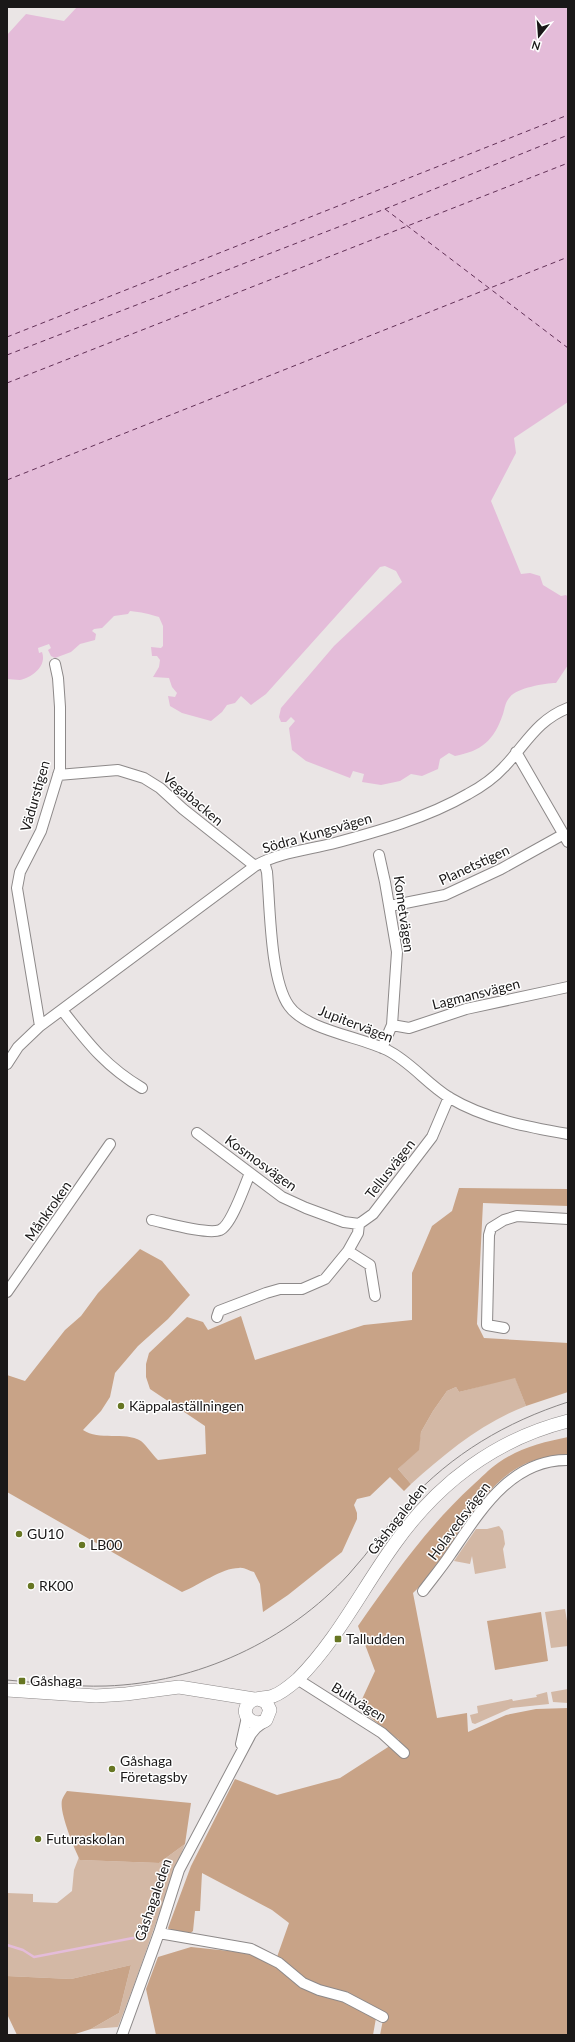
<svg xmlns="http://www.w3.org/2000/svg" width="575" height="2042" viewBox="0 0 575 2042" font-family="Lato,sans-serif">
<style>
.green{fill:#d3b8a5}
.forest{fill:#c8a387}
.water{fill:#e4bcd9}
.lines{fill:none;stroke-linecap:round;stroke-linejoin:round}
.stream{stroke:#e4bcd9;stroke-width:2.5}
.ferry{stroke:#623157;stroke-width:1;stroke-dasharray:5 4;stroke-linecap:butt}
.minor-casing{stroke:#8d8989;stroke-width:12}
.major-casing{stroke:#8d8989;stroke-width:14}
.minor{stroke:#fff;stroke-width:10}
.major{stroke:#fff;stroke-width:13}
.tram{stroke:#8b8787;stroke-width:1}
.poi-dot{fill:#677623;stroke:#fff;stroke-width:1.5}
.labels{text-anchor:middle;stroke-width:3;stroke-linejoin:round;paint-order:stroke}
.street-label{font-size:14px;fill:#1a1818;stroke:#fff}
.poi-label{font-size:14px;fill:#1a1818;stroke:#fff;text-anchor:start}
</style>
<rect width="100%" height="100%" fill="#eae5e5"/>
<!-- green -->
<path class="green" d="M515,1377L526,1406C482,1423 447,1452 411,1484L398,1469L418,1450L421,1432L433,1411L447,1391L456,1387L459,1392Z
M499,1526L503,1531L505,1544L503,1549L506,1568L475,1574L472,1556L470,1564L454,1561L476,1529H487Z
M565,1609L568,1627V1646L551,1648L545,1612Z
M568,1689V1703L553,1702L551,1692Z
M547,1692L549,1704L511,1708L475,1724L472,1723L470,1715L478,1713L477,1706L512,1699L513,1701L537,1697L536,1695Z
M185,1844C161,1904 142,1967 118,2027L91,2029L119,2013L131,1965L71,1979L7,1976V1893L33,1894V1902L57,1903L72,1891L74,1870L79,1857L81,1860L159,1863Z"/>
<!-- forest -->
<path class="forest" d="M459,1188L568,1189V1206L483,1203L477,1324L484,1338L568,1343V1392L526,1406L515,1378L459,1392L456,1387L447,1391L433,1411L421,1432L419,1450L398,1469L411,1484L404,1491L390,1477L370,1496L357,1499L354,1505L357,1513V1519L342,1552L288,1595L263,1612L260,1584L254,1572C249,1571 244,1567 239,1568C221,1568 200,1585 182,1592L7,1492V1375L25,1381L65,1330L81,1316L98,1293L140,1249L162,1261L190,1295L168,1319L138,1346L115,1373L110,1397L101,1411L83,1430C99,1441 124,1431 141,1441C147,1446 152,1454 158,1460L206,1454L205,1426L150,1389L146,1377V1364L149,1353L187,1317L203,1322L208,1330L241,1316L255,1360L364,1325L412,1320V1273L432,1226L452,1211Z
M568,1437V1456C482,1452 465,1548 413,1593L437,1718L467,1713L468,1732L506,1715L536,1709L568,1708V2035H380L383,2020L376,2018L373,2035H156L146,1989L158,1957L191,1947L239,1952L253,1947L277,1957L289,1923L272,1910L202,1873L200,1911H195L193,1931L188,1935L170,1932L168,1928L191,1866L235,1779L277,1795L340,1778L399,1740L358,1708L375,1671L358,1626C393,1576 428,1526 473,1485C481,1478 489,1469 498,1463C519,1448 543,1442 568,1437Z
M541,1612L548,1661L495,1670L487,1621Z
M67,1791L191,1803L185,1844L159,1863L80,1860C74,1848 59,1812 62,1800C63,1797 65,1794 67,1791Z
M131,1965L119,2013L91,2029L72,2035H17L7,2014V1976L71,1979Z"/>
<!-- water -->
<path class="water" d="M77,7H568V402L514,438L516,453L491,501L521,574L530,573L540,576L543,585L561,596L566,595L568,597V665L556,683C545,683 517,688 510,697C505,702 505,708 503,714C494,741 481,751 455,756L449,753L440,759L438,769L422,776L411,774L400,781L381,785L362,782L364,774L353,771L350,778L306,761L292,750L289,728L295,721L291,717L286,722H281L279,717L281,708L334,646L402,582L396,571L385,566L380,567L266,694L251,705L241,696L235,703L227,705L222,712L211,721L182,713L170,706L168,696L175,697L177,693L172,687L169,678L153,677L159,667L160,660L157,656H152L151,647L161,648L163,646V626L159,617C149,614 141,612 130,611L128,614L114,616L102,628L94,629L92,631L96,634L95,640L80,644L71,652L55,658L51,656L48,650L51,648L49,644L38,648L39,653L42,652C47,666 33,677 20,680C15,680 11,679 7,679V35L26,14L64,21Z"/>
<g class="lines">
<!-- stream -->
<path class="stream" d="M7,1945L23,1950L34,1957L133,1938"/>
<!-- ferry -->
<path class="ferry" d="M385,209L568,348
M7,337L568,115
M7,355L385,209L568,135
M7,383L568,163
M7,480L568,257"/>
<defs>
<path id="minor" d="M516,752L568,842
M58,775L118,770L144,778L160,788L183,809L255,866
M379,855L385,882L397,952L392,1025L382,1048
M264,862L267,872C270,905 270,980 289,1006C306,1030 361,1037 387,1050C411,1062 427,1084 450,1098C485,1119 528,1127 568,1134
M390,906L445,895L501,869L564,834
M62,1010C88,1043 105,1066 142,1088
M392,1025L409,1028L466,1009L568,987
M40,1026L17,888L20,872L41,831L60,769V707L58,678L55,664
M7,1064L18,1047L40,1026L255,866C277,853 306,850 331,844C376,832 427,818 468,794C481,787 494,778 504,767C526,744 537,720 568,708
M197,1133L282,1197L306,1208L344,1222L359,1224
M152,1220C166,1223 208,1235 220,1230C231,1226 245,1185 250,1173
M348,1251L370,1265L375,1296
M7,1292L110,1144
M217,1317L219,1311L266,1293L280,1289H302L325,1279L348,1251L358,1233L359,1224L373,1214L432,1137L449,1097
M504,1328L487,1325L489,1235L491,1228L504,1220L517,1216L568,1219
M423,1591C432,1579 442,1567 450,1555C479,1513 510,1459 568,1460
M297,1679L382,1733L404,1753
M241,1744L247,1717
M159,1933L251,1949L279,1963L303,1983L319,1990L345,1997L383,2017
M122,2035L159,1933L179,1870L251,1734L256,1728L265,1721"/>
<path id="major" d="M7,1690L96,1696L126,1694L179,1687L254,1699
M258,1699L266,1702L270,1710L266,1720C255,1728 239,1716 248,1704C254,1696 265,1699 273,1696C282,1693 291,1685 298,1679C338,1639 363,1587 396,1542C439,1482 497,1439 568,1421"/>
</defs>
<!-- minor casing -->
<use href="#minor" class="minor-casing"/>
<!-- major casing -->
<use href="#major" class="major-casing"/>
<!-- minor -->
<use href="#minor" class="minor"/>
<!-- major -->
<use href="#major" class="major"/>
<!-- tram -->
<path class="tram" d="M7,1680C40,1683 73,1687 106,1686C197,1683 288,1641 349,1574C370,1551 387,1525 408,1502C452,1454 506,1422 568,1402"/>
</g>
<!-- markers -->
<g class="poi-dot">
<circle cx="121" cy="1406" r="4"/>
<circle cx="19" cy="1534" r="4"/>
<circle cx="82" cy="1545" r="4"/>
<circle cx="31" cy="1586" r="4"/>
<rect x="334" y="1635" width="8" height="8" rx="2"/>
<rect x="18" y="1677" width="8" height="8" rx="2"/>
<circle cx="112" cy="1769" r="4"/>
<circle cx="38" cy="1839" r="4"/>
</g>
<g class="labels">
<!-- street labels -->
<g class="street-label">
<text transform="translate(35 796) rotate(-74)" y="5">Vädurstigen</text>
<text transform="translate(193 799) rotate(40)" y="5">Vegabacken</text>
<text transform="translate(317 833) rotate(-16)" y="5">Södra Kungsvägen</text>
<text transform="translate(474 865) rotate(-25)" y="5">Planetstigen</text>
<text transform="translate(404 914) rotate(82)" y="5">Kometvägen</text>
<text transform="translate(476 994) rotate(-14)" y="5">Lagmansvägen</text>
<text transform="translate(356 1024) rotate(21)" y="5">Jupitervägen</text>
<text transform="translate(261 1163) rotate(36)" y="5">Kosmosvägen</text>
<text transform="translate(390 1169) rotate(-52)" y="5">Tellusvägen</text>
<text transform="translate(48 1211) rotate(-55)" y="5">Månkroken</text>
<text transform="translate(397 1519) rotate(-52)" y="5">Gåshagaleden</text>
<text transform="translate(459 1521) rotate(-53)" y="5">Holavedsvägen</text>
<text transform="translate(359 1702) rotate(32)" y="5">Bultvägen</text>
<text transform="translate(153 1900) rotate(-71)" y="5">Gåshagaleden</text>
</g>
<!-- poi labels -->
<g class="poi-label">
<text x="129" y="1411">Käppalaställningen</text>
<text x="27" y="1539">GU10</text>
<text x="90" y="1550">LB00</text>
<text x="39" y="1591">RK00</text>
<text x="346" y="1644">Talludden</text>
<text x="30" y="1686">Gåshaga</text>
<text x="120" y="1766">Gåshaga<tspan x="120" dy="16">Företagsby</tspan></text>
<text x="46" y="1844">Futuraskolan</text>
</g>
</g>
<!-- border -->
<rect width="575" height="2042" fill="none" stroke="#1a1818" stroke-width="16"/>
<!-- north arrow -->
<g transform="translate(539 36) rotate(197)" stroke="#ffffff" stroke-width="3" paint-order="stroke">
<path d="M0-3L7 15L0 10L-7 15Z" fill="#1a1818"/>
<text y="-6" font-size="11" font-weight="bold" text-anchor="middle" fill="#1a1818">N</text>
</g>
</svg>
